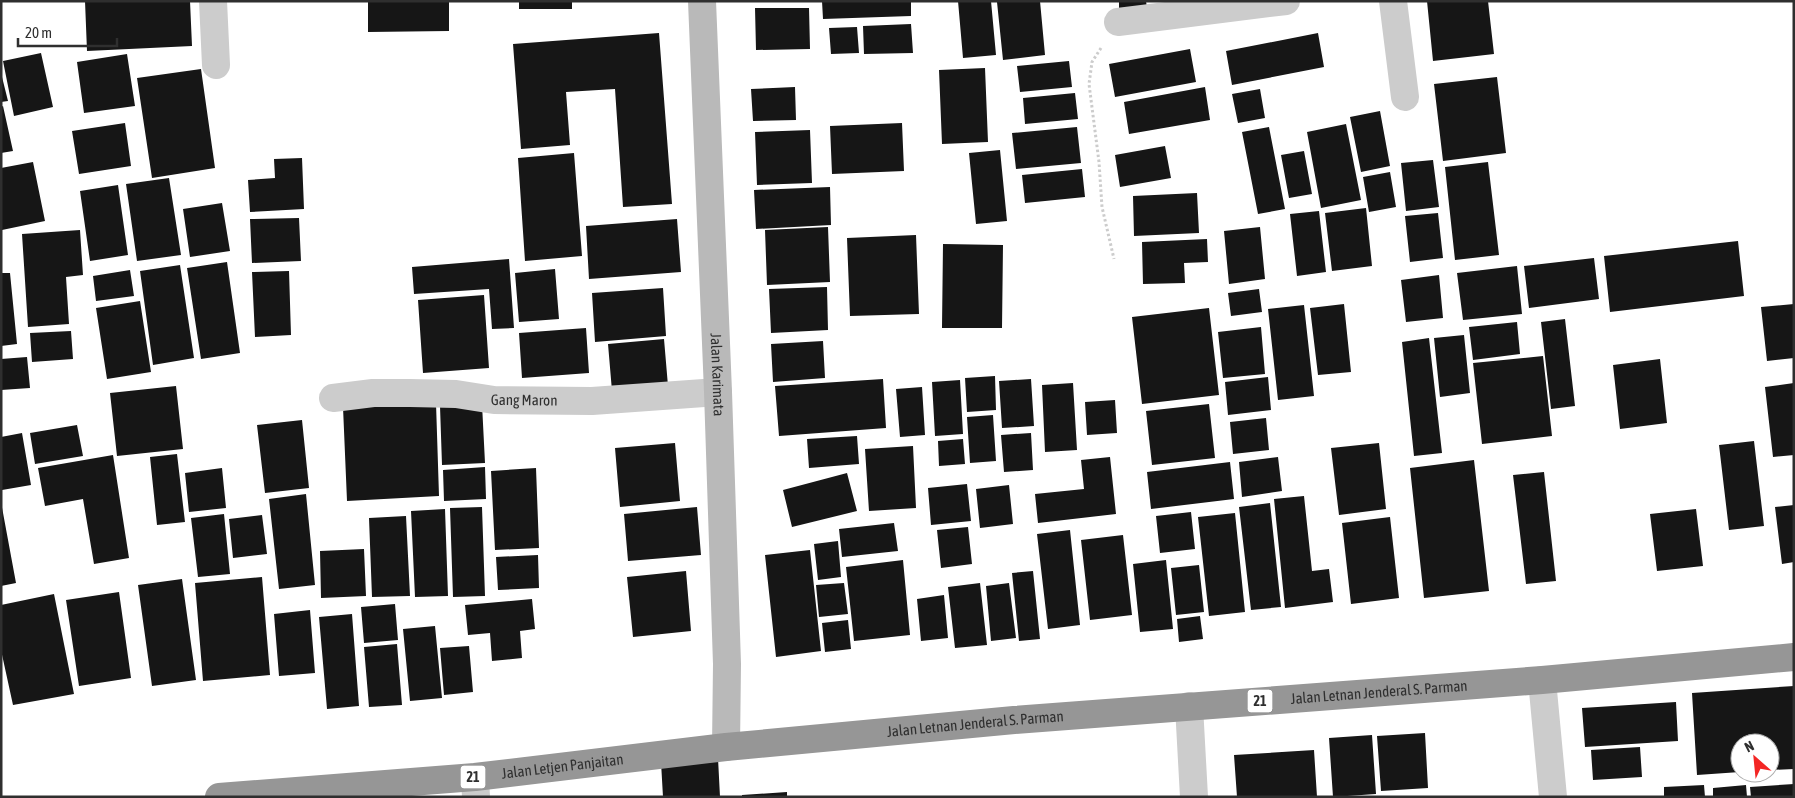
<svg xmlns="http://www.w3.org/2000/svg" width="1795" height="798" viewBox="0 0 1795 798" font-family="'Asap Condensed',sans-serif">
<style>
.building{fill:#161616}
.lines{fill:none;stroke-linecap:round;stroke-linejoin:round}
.path{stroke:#ccc;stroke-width:3;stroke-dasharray:2.5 2.5;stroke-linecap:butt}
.street{stroke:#ccc;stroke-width:28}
.secondary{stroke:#b9b9b9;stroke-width:28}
.highway{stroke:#969696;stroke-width:28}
.labels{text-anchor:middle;stroke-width:5;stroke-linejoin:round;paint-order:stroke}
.shield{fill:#fff;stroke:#6d6d6d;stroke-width:1}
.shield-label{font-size:14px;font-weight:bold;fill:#2f2f2f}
.street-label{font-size:15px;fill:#2f2f2f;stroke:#fff}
</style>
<rect width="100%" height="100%" fill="#fff"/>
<!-- building -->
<path class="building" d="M85,1H190L192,46L87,51Z
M368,1H449V31L368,32Z
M519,1H572V9H519Z
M822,1H911V16L823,19Z
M958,1H991L996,55L963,58Z
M1040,1L1045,55L1003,60L997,2Z
M1119,1H1146L1147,8H1119Z
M1427,1H1488L1494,54L1433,61Z
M755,8H809L810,49L756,50Z
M911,24L913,53L864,54L863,26Z
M857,27L859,53L831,54L829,28Z
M659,33L672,204L623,207L615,89L566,92L570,145L521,149L513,44Z
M1318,33L1324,67L1232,85L1226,51Z
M1190,49L1196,82L1115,97L1109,64Z
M41,53L53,107L14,116L3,61Z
M127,54L135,106L84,113L77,62Z
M1069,61L1072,87L1020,92L1017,66Z
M985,68L988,142L942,144L939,70Z
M201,69L215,168L152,178L137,78Z
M1,73L8,101L1,102Z
M1497,77L1506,153L1443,161L1434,84Z
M795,87L796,120L753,121L751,89Z
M1205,87L1210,120L1129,134L1124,102Z
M1260,89L1265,118L1238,123L1232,94Z
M1075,93L1078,119L1025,124L1023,98Z
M3,106L13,151L1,153V107Z
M1380,111L1390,166L1361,172L1350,117Z
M125,123L131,166L79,174L72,131Z
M902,123L904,171L832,174L830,126Z
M1346,124L1361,200L1321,208L1307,132Z
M1077,127L1081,163L1016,169L1012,133Z
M1269,127L1285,209L1258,214L1242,132Z
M810,130L812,183L757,185L755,132Z
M1165,146L1171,178L1120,187L1115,155Z
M1000,150L1007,221L976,224L969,153Z
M1304,151L1312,194L1289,198L1281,155Z
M574,153L582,256L525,261L518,158Z
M302,158L304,209L250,212L248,180L275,178L274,159Z
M1433,160L1439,207L1406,211L1401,163Z
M33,162L45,221L2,230L1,168Z
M1488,162L1499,255L1455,260L1445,167Z
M1082,169L1085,197L1025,203L1022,175Z
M1390,172L1396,207L1369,212L1363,177Z
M169,178L181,255L137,261L126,184Z
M118,185L128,255L90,261L80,191Z
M830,187L831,225L756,229L754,190Z
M1197,193L1199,233L1134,236L1133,196Z
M222,203L230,251L190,257L183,209Z
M1366,208L1372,266L1332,271L1325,213Z
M1319,211L1326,272L1297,276L1290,214Z
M1438,213L1443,258L1410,262L1405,216Z
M299,218L301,261L252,263L250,219Z
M677,219L681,272L589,279L586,226Z
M828,227L830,282L767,285L765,230Z
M1260,227L1265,279L1229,284L1224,231Z
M80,230L83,275L66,277L69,324L28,327L22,234Z
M916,235L919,314L850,316L847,238Z
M1207,239L1208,262L1184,263L1185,283L1143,284L1142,242Z
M1738,241L1744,296L1610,312L1604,256Z
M943,244L1003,245L1002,328H942Z
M1594,258L1599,299L1529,308L1524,266Z
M509,259L514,328L492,329L489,289L414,294L412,267Z
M227,262L240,353L201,359L187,268Z
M180,265L194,358L153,365L140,271Z
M1517,266L1522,314L1463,320L1457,273Z
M555,269L559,319L519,322L515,273Z
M130,270L134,296L96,301L93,276Z
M289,271L291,335L255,337L252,272Z
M1,273H10L17,344L1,346Z
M1439,275L1443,318L1406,322L1401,280Z
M827,287L828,330L771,333L769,289Z
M663,288L666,336L595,342L592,293Z
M1259,289L1262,312L1231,316L1228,293Z
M484,295L489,368L423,373L418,300Z
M140,301L151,372L107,379L96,308Z
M1344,304L1351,372L1318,375L1310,308Z
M1794,304V358L1767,361L1761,307Z
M1304,305L1314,396L1278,400L1268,309Z
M1209,308L1219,395L1142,404L1132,317Z
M1565,319L1575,406L1551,409L1541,322Z
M1517,322L1520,354L1473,360L1469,327Z
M1261,327L1265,374L1223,378L1218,332Z
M586,328L589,373L522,378L519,333Z
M71,331L73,359L32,362L30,333Z
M1464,335L1470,393L1440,397L1434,338Z
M1429,338L1442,453L1414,456L1402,342Z
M664,339L668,386L612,391L608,344Z
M823,341L825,378L773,382L771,344Z
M1543,356L1552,436L1482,444L1473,363Z
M27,357L30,388L1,390V359Z
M1660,359L1667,423L1620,429L1613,365Z
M995,376L996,410L967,412L965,378Z
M1268,377L1271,410L1228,415L1225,382Z
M883,379L886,428L779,436L775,386Z
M1031,379L1034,426L1002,428L999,381Z
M960,380L963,434L935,436L932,382Z
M1073,383L1077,450L1045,452L1042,385Z
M1794,383V455L1773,457L1765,387Z
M176,386L183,449L117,456L110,393Z
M922,387L925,435L900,437L896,389Z
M1115,400L1117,433L1087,435L1085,402Z
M436,403L439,496L347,501L343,407Z
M482,404L485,463L442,465L440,406Z
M1209,404L1215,458L1152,465L1146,411Z
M993,415L996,461L970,463L967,417Z
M1266,418L1269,450L1233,454L1230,422Z
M302,420L309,488L265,493L257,425Z
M77,425L83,456L35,464L30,433Z
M22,433L31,485L2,490L1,437Z
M1031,433L1033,470L1004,472L1001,435Z
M857,436L859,464L809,468L807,439Z
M963,439L965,464L939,466L938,441Z
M1754,441L1764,526L1729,530L1719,445Z
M675,443L680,501L620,507L615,448Z
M1379,443L1386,509L1339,515L1331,448Z
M913,446L916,508L869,511L865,449Z
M177,454L185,522L157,525L150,457Z
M113,455L129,558L94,564L83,499L45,506L38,468Z
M1110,457L1116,514L1038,523L1035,494L1084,489L1081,460Z
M1278,457L1282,491L1242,497L1239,462Z
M1474,460L1489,591L1424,598L1410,468Z
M1230,462L1234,499L1151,509L1147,472Z
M485,467L486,499L444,501L443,470Z
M222,468L226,508L189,512L185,473Z
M536,468L539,548L495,550L491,471Z
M1544,472L1556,581L1526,584L1513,475Z
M847,473L857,511L792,527L783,490Z
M967,484L971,521L931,525L928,488Z
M1009,485L1013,524L980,528L976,489Z
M306,494L315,585L279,589L269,499Z
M1304,496L1312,571L1329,569L1333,602L1285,608L1274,499Z
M1,502L16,583L1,586Z
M1270,503L1281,607L1251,610L1239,507Z
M1794,505V562L1782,564L1775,507Z
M482,507L485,596L453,597L450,508Z
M697,507L701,555L628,561L624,514Z
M445,509L448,596L415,597L411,511Z
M1696,509L1703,566L1657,571L1650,514Z
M1191,512L1195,549L1160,553L1156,516Z
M1235,513L1245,612L1209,616L1198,517Z
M224,514L230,574L198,577L191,518Z
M262,515L267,554L233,558L229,519Z
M406,516L410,596L372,597L369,518Z
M1390,517L1399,598L1351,604L1342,523Z
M894,523L898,551L842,557L839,529Z
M968,527L972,564L941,568L937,530Z
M1070,530L1080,625L1048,629L1037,534Z
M1123,535L1132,615L1090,620L1081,540Z
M838,541L841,577L818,580L814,544Z
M364,549L366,596L321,598L320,551Z
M810,550L821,651L776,657L765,555Z
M538,555L539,588L498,590L496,557Z
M903,560L910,635L854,641L846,567Z
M1166,560L1173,629L1140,632L1133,564Z
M1199,565L1204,612L1176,615L1171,568Z
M686,571L691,631L633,637L627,577Z
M1033,571L1040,639L1019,641L1012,573Z
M262,577L270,675L203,681L195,583Z
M182,579L196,680L152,686L138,585Z
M844,583L848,614L819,617L816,585Z
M980,583L987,645L955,648L948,587Z
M1009,583L1016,638L991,641L986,586Z
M119,592L131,678L79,686L66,600Z
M54,594L74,694L13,705L1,650V605Z
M944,595L948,638L921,641L917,599Z
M532,599L535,629L520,631L522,658L492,661L490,633L468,635L465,605Z
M395,604L398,640L364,643L361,607Z
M310,610L315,673L279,676L274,614Z
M352,614L359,706L327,709L319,617Z
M1200,616L1203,639L1179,642L1177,619Z
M848,620L851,649L825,652L822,623Z
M435,626L442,698L410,701L403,629Z
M397,644L402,705L369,707L364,647Z
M469,646L473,692L444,695L440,648Z
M1794,686V769L1770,770V743H1740V772L1697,775L1692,693Z
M1676,702L1678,741L1585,747L1582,708Z
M1425,733L1428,788L1381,791L1377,736Z
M1372,735L1376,794L1333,797L1329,738Z
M1640,747L1642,777L1593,780L1591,750Z
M1314,750L1317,797H1237L1234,755Z
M718,758L720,797H663L661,762Z
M1794,784V797H1751L1750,787Z
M1704,785L1705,797H1664V787Z
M1746,785L1747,797H1713V788Z
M787,792V797H742V795Z"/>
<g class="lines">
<!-- path -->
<path class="path" d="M1101,48L1092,62L1089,84L1099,162L1102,207L1114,259"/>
<!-- street -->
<g class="street">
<path d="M213,1L216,65"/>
<path d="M1393,1L1405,97"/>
<path d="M1118,22L1286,1"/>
<path id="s1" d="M333,398L373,393H410L456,394L494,400L592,401L718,392"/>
<path d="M1542,680L1553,797"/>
<path d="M1189,706L1194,797"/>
<path d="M475,777L476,797"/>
</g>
<!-- secondary -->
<path class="secondary" id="s2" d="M702,1L718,392L727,664L726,747"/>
<!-- highway -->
<path class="highway" id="s3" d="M219,797L475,777L726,747L1014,720L1542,680L1794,657"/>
</g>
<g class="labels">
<!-- shield labels -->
<g class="shield">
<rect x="1247.5" y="689.5" width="25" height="23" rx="4"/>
<rect x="460.5" y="765.5" width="25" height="23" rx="4"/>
</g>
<g class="shield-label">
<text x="1260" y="706">21</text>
<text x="473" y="782">21</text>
</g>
<!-- street labels -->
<g class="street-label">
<text dy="5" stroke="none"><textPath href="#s2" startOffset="374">Jalan Karimata</textPath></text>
<text dy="5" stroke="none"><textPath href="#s1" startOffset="192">Gang Maron</textPath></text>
<text dy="5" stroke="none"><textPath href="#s3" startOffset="1165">Jalan Letnan Jenderal S. Parman</textPath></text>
<text dy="5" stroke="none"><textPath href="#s3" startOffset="760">Jalan Letnan Jenderal S. Parman</textPath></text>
<text dy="5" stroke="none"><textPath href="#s3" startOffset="345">Jalan Letjen Panjaitan</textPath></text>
</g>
</g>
<!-- border -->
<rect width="1795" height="798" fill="none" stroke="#2f2f2f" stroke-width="5"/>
<!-- north arrow -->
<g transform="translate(1755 758) rotate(333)"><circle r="24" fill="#ffffff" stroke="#acacac"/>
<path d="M0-4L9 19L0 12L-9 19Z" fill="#f32624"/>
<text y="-8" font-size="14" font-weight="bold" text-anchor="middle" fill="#2f2f2f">N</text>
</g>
<!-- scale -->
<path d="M18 38v8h99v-8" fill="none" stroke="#2f2f2f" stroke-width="2.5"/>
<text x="25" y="38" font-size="15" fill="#2f2f2f" stroke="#ffffff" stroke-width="4" paint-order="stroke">20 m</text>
</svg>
